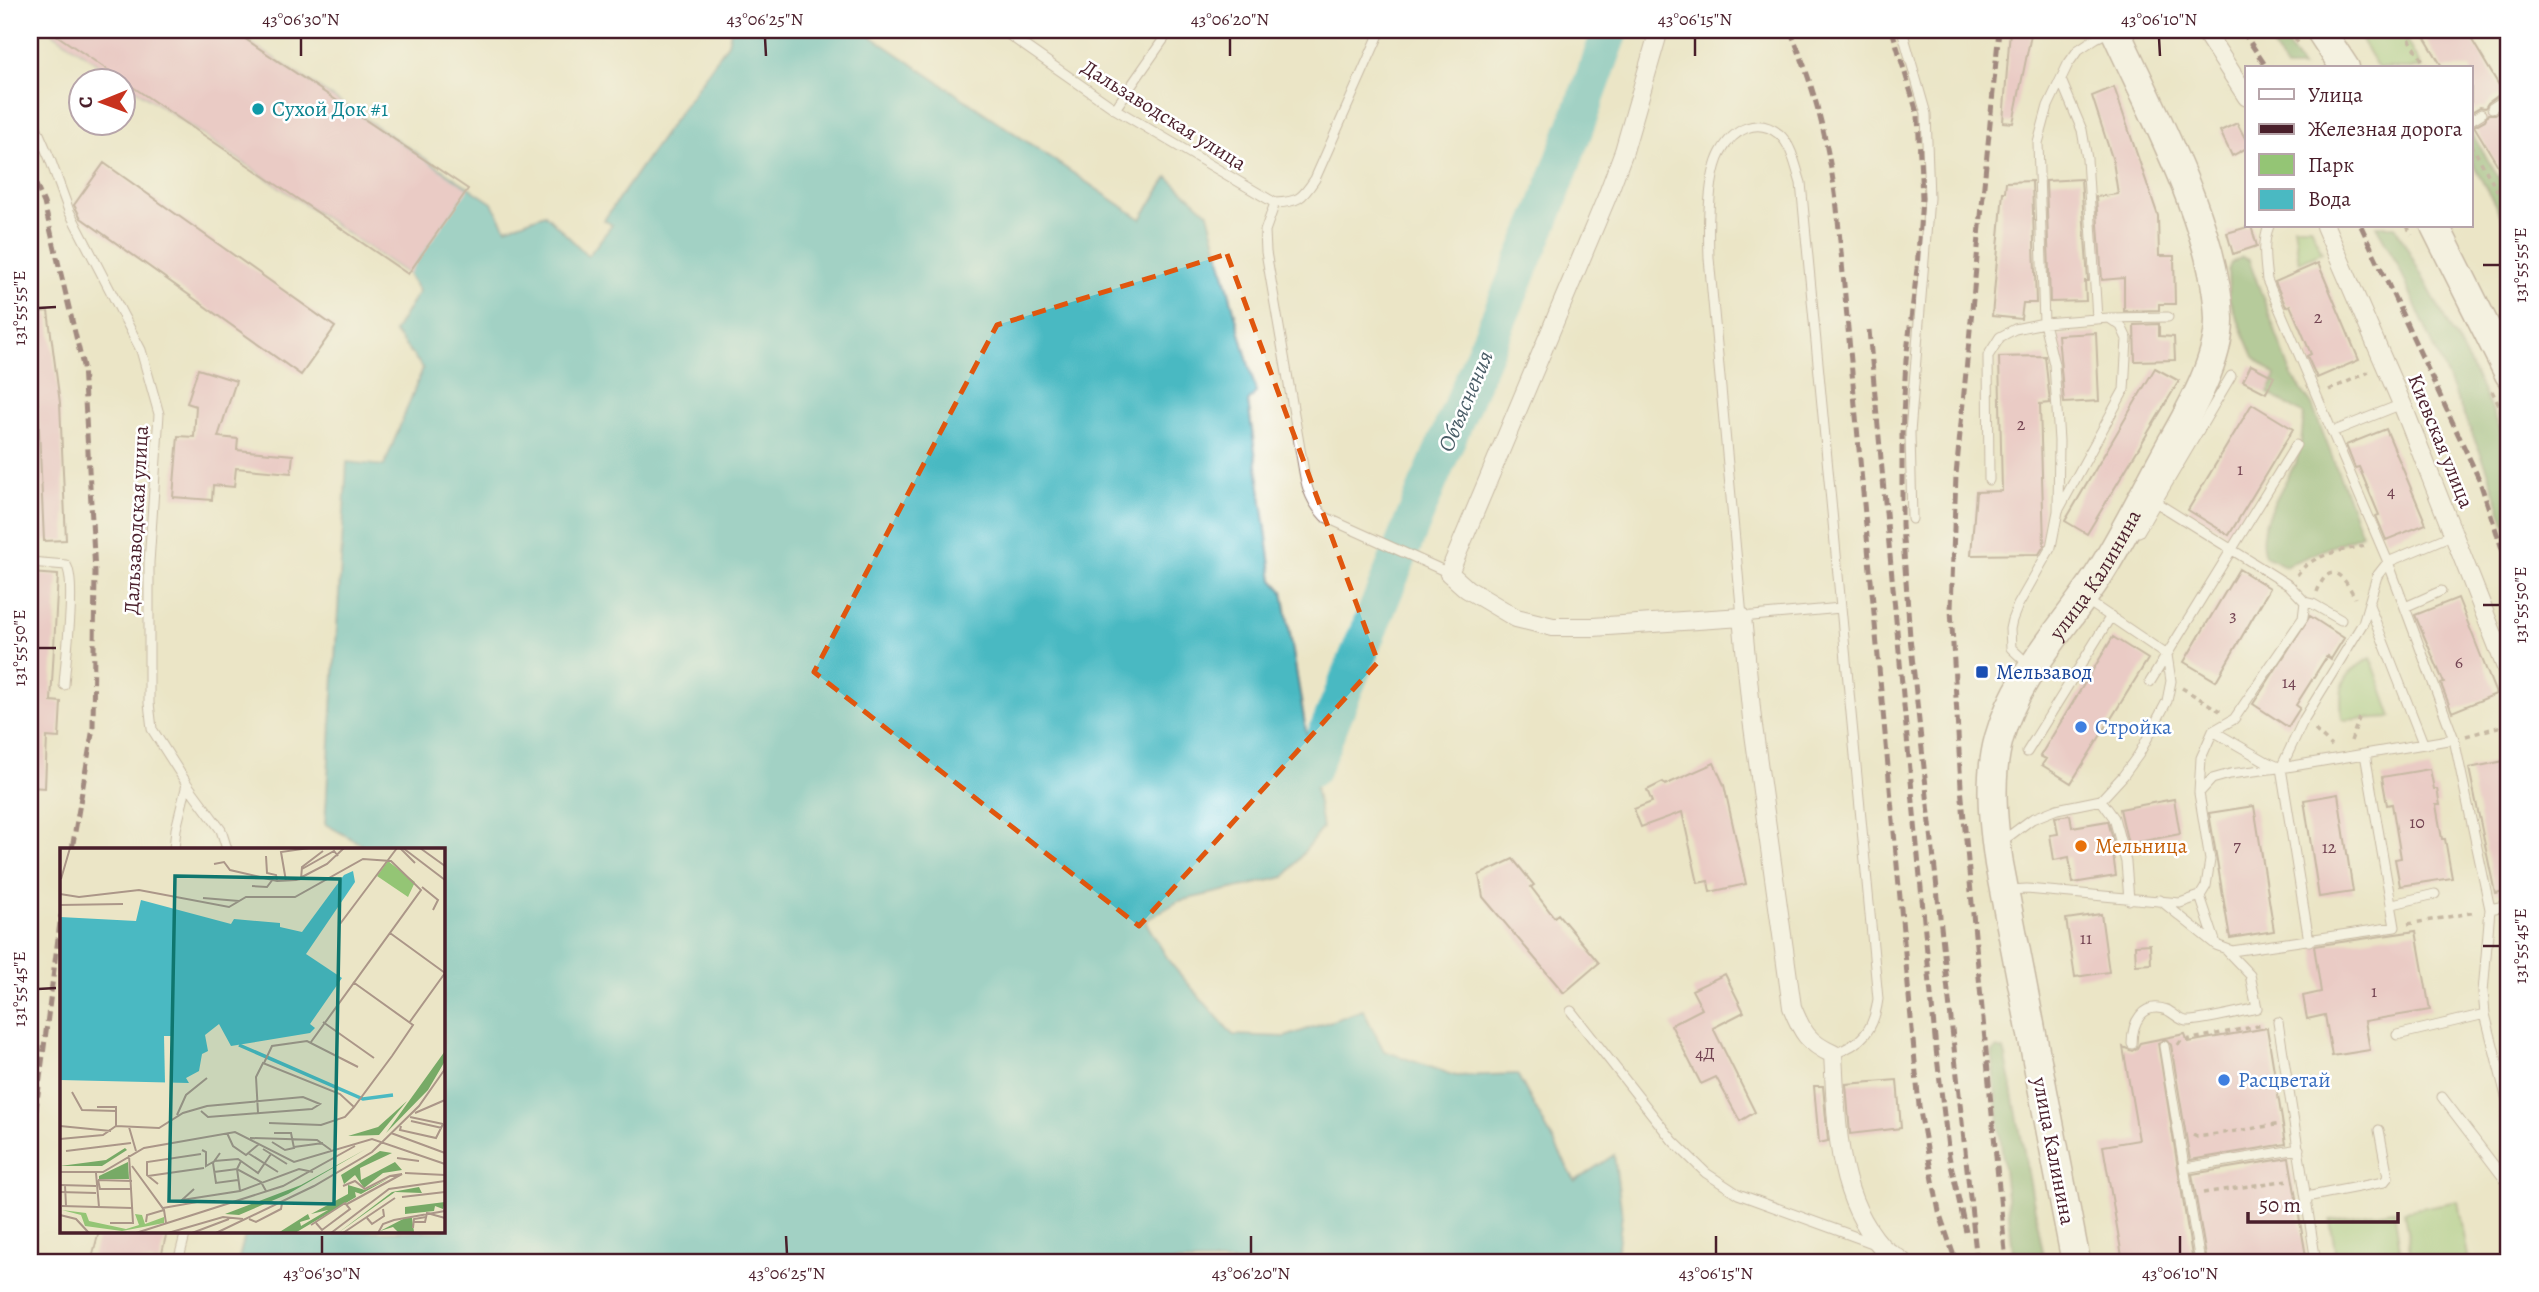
<svg xmlns="http://www.w3.org/2000/svg" width="2539" height="1292" viewBox="0 0 2539 1292" font-family="Alegreya,serif">
<style>
.green{fill:#94c575;stroke:#6f7250;stroke-width:2}
.forest{fill:#7a6;stroke:#606448;stroke-width:2}
.water{fill:#4ab9c2;stroke:#4a6c76;stroke-width:2}
.lines{fill:none;stroke-linecap:round;stroke-linejoin:round}
.river{stroke:#4ab9c2;stroke-width:37}
.building{fill:#e8aac3}
.lane-casing{stroke:#9a8278;stroke-width:11}
.street-casing{stroke:#9a8278;stroke-width:20}
.primary-casing{stroke:#9a8278;stroke-width:31}
.path{stroke:#9a8278;stroke-width:3.5;stroke-dasharray:5 5;stroke-linecap:butt}
.lane{stroke:#fff;stroke-width:9}
.street{stroke:#fff;stroke-width:18}
.primary{stroke:#fff;stroke-width:28}
.rail{stroke:#4a1f2b;stroke-width:5;stroke-dasharray:10 5;stroke-linecap:butt}
.marked{fill:none;stroke:#e0560e;stroke-width:5;stroke-dasharray:14 9;stroke-linejoin:round}
.ticks{fill:none;stroke:#4a1f2b;stroke-width:2.5}
.culture-dot{fill:#0f9aa8;stroke:#fff;stroke-width:2.5}
.transit-dot{fill:#1a4fb4;stroke:#fff;stroke-width:2.5}
.shop-dot{fill:#3f7fe0;stroke:#fff;stroke-width:2.5}
.food-dot{fill:#e8710a;stroke:#fff;stroke-width:2.5}
.labels{text-anchor:middle;stroke-width:5;stroke-linejoin:round;paint-order:stroke}
.number-label{font-size:18px;fill:#724251}
.culture-label{font-size:21px;fill:#0d838f;stroke:#fff;text-anchor:start}
.street-label{font-size:21px;fill:#4a1f2b;stroke:#fff}
.transit-label{font-size:21px;fill:#164399;stroke:#fff;text-anchor:start}
.shop-label{font-size:21px;fill:#366cbe;stroke:#fff;text-anchor:start}
.food-label{font-size:21px;fill:#c56008;stroke:#fff;text-anchor:start}
.water-label{font-size:23px;font-style:italic;fill:#4a5d67;stroke:#fff}
.inset-river{fill:none;stroke:#4ab9c2;stroke-width:3.5}
.inset-road{fill:none;stroke:#ab9688;stroke-width:2}
.view{fill:#0f766e;fill-opacity:0.15;stroke:#0f766e;stroke-width:3.5}
.inset-edge{fill:none;stroke:#4a1f2b;stroke-width:3.5}
.neatline{fill:none;stroke:#4a1f2b;stroke-width:2.5}
.ticks-label{font-size:18px;text-anchor:middle;fill:#4a1f2b}
</style>
<rect width="100%" height="100%" fill="#fff"/>
<filter id="ink" filterUnits="userSpaceOnUse"><feTurbulence type="fractalNoise" baseFrequency=".0143" numOctaves="2"/><feDisplacementMap in="SourceGraphic" scale="14" xChannelSelector="R" yChannelSelector="G"/><feConvolveMatrix kernelMatrix="1 2 1 2 8 2 1 2 1" color-interpolation-filters="sRGB"/></filter>
<filter id="wash" filterUnits="userSpaceOnUse"><feTurbulence type="fractalNoise" baseFrequency=".00686" numOctaves="4" result="noise"/><feDisplacementMap in="SourceGraphic" scale="28" xChannelSelector="R" yChannelSelector="G"/><feGaussianBlur stdDeviation="1.57" result="paint"/><feColorMatrix in="noise" values="0 0 0 0 0 0 0 0 0 0 0 0 0 0 0 0 0 1.4 0 .05"/><feComposite in="paint" operator="in"/></filter>
<g filter="url(#wash)">
<rect width="100%" height="100%" fill="#ebe5c6"/>
<!-- green -->
<path class="green" d="M2355,30H2400L2422,68H2378Z
M2294,226H2310L2322,252L2299,262Z
M2371,658L2392,717L2342,720C2339,686 2341,674 2371,658Z
M2458,1201L2469,1262H2412L2404,1211Z
M2394,1210L2402,1262H2337L2330,1220Z"/>
<!-- forest -->
<path class="forest" d="M2262,30H2278L2302,68H2286Z
M2471,132L2509,195V230L2471,161Z
M2376,226H2395L2470,365L2509,447V535L2486,465L2397,263Z
M2242,257L2249,260L2292,376L2312,405L2362,534L2285,566L2265,556C2253,526 2285,487 2297,459C2302,446 2302,429 2304,415L2268,393L2276,376L2254,357L2229,299L2228,271L2231,263Z
M1997,1048L2004,1050L2006,1057L2045,1262H2014L1992,1059L1993,1052Z"/>
<!-- water -->
<path class="water" d="M49,30H231L492,203L506,228L545,214L588,256L612,225L604,220L728,43L731,30H862L1141,219L1168,177L1208,213L1256,392L1248,402L1273,580L1283,591L1322,828L1285,877L1179,901L1145,921L1171,964L1233,1035L1285,1037L1363,1010L1384,1051L1456,1076L1517,1074L1575,1181L1614,1155L1622,1215L1616,1262H238L246,1231H443V849H360L361,844L325,824L347,462L384,466L423,368L394,332L419,291L408,274Z"/>
<g class="lines">
<!-- river -->
<path class="river" d="M1312,769L1429,482L1546,208L1611,30"/>
</g>
<g id="blocks">
<!-- building -->
<path class="building" d="M49,30H232L468,189L408,274Z
M2010,30H2032L2013,123L2003,122Z
M2420,30H2466L2503,92L2488,103L2485,108L2480,107L2471,112V68H2443Z
M2114,87L2158,216L2159,256H2174L2175,304H2159V310L2124,311V278L2102,280L2096,197L2118,194L2113,161L2092,96Z
M2509,105V184L2474,126L2485,120L2488,114H2495Z
M2237,123L2247,142V148L2232,156L2220,131Z
M104,163L335,327L301,375L81,218L74,205Z
M2081,179L2088,281H2085L2086,301L2050,302L2046,181Z
M2032,181L2036,303H2023L2021,319L1992,316L2003,192H2005L2006,182Z
M2251,226L2257,246L2233,254L2227,233Z
M2318,263L2359,360L2317,378L2307,356L2311,354L2300,328L2290,305L2286,307L2275,282Z
M48,311L60,403L66,540L44,541L38,406L30,343V313Z
M2159,324V336L2174,337L2175,360L2135,361L2134,325Z
M2096,333L2099,401L2064,403L2058,335Z
M2045,356L2050,403L2040,404L2044,546L2039,554L1971,555L1976,492L2002,491L1999,357Z
M2251,365L2274,377L2266,393L2243,381Z
M2155,368L2179,381L2087,534L2065,521Z
M198,369L236,381L218,437L238,439L237,450L293,455L291,473L236,468L234,487L213,485L212,500L173,497L178,436L194,437L196,406L187,403Z
M2252,404L2293,429L2229,535L2188,510Z
M2386,429L2426,524L2386,540L2376,516L2379,515L2359,467L2355,468L2346,445Z
M2239,569L2270,588L2216,681L2184,662Z
M30,573L58,575L51,701L61,702L59,738L47,737L45,788L30,787Z
M2458,598L2496,694L2452,712L2441,684L2444,683L2415,615Z
M2310,616L2344,638L2331,659L2327,656L2296,705L2300,708L2288,727L2253,704Z
M2113,637L2148,659L2071,783L2042,765L2046,759L2040,756Z
M2509,760V890L2495,893L2469,768Z
M1714,763L1724,785L1746,884L1710,892L1708,881L1698,883L1682,812L1641,827L1634,809L1652,802L1647,790L1663,782L1665,785Z
M2430,769L2434,789H2437L2440,805H2436L2442,839H2445L2452,878L2400,886L2395,859L2401,858L2392,804L2387,805L2382,777Z
M2338,794L2353,892L2319,897L2304,800Z
M2174,799L2180,834L2128,844L2120,809Z
M2254,806L2274,931L2230,938L2209,813Z
M2070,815L2072,827L2108,821L2115,847H2112L2116,876L2073,883L2069,857L2054,860L2050,835L2058,834L2055,817Z
M1513,859L1534,885L1531,887L1554,917L1558,914L1599,963L1564,993L1483,897L1479,875Z
M2101,914L2109,972L2075,977L2066,919Z
M2416,931L2430,1010L2365,1021L2370,1050L2332,1056L2325,1015L2307,1019L2303,996L2321,992L2314,946Z
M2150,944L2151,964L2136,965L2135,945Z
M1725,974L1744,1012L1713,1028L1755,1112L1740,1121L1716,1077L1701,1084L1671,1025L1702,1009L1692,990Z
M2267,1028L2286,1144L2190,1160L2171,1045L2166,1039L2158,1043L2193,1262H2123L2103,1146L2139,1140L2123,1047L2132,1051L2137,1048L2140,1043L2185,1034L2188,1042Z
M1897,1080L1901,1128L1850,1134L1846,1084Z
M1814,1086H1823L1828,1141L1819,1143Z
M2289,1158L2307,1262H2207L2192,1174Z
M99,1231H167L160,1262H91Z"/>
</g>
</g>
<g filter="url(#ink)">
<use href="#blocks" fill-opacity="0" stroke="#9a8278" stroke-width="2"/>
<g class="lines">
<defs>
<path id="lane" d="M1002,30L1115,109L1275,203
M1902,30L1926,114L1929,198L1910,433L1912,519
M2061,80L2082,130L2087,159L2097,318
M2492,108L2509,97
M1115,109L1170,30
M30,113L50,159L69,211L141,350L159,414L149,563V703L152,729L187,784L221,830L227,849
M2471,120L2481,114
M1275,203L1265,231L1266,252L1304,472C1307,490 1312,503 1325,517L1449,573
M1275,203C1298,202 1302,199 1315,179L1381,30
M2269,226C2262,243 2265,262 2267,280L2388,562L2454,739L2490,909L2483,992L2485,1014L2509,1108
M2109,318L2168,317
M2332,432L2402,404
M1989,480L1988,356L2000,337L2015,329L2044,323L2109,318L2121,326L2127,339L2124,390L2059,509
M2139,532L2231,376
M30,562L66,565C77,580 65,663 64,685
M2305,602L2313,604L2341,620
M2369,605L2423,743
M2405,607L2441,591
M2031,667L2011,648L2010,629L2012,620L2018,605L2051,547L2058,511L2059,441L2054,364L2044,323L2038,143L2048,106L2068,64L2078,50L2096,38L2112,30
M2150,682L2296,445
M2213,731L2267,762L2281,768L2454,739
M2027,752L2111,616
M2199,793L2212,779L2230,774L2278,768
M2101,800L2114,818L2126,862L2129,900
M2001,842L2032,819L2057,809L2101,800L2123,776L2139,754L2167,701L2171,681L2167,655L2086,600
M174,849L176,829L187,784
M2009,890L2027,889L2180,903L2200,896L2206,886L2210,860L2199,793L2201,758L2213,731L2234,719L2303,618L2305,602L2290,586L2157,503
M2200,896L2216,944
M2160,900L2216,945L2232,951L2395,927L2365,754
M2393,904L2435,894
M2490,909L2509,905
M2309,941L2281,768L2304,719L2363,623L2377,576L2388,562L2454,534
M1571,1011L1673,1141L1706,1173L1738,1194L1878,1245
M2278,1022L2316,1262
M2397,1035L2485,1014
M2132,1044C2132,1023 2142,1001 2167,1010C2173,1013 2180,1020 2186,1021C2196,1022 2243,1011 2257,1008L2250,975L2227,951
M2164,1046L2200,1262
M1833,1054C1863,1044 1874,1029 1878,999L1801,183C1796,168 1792,145 1779,134C1757,116 1733,130 1721,152C1707,177 1708,229 1709,258L1742,617L1841,608
M2442,1097L2509,1185
M2185,1168L2299,1149
M2306,1197L2384,1182L2388,1177L2379,1130
M178,1262L186,1231"/>
<path id="street" d="M1659,30L1624,151L1606,199L1449,573L1467,589L1516,618L1553,627H1593L1742,617L1752,719L1792,1007C1802,1032 1808,1043 1833,1054C1837,1120 1835,1194 1881,1246C1887,1252 1896,1256 1903,1262
M2204,30L2247,97
M2325,226L2402,404L2509,675"/>
<g id="primary">
<path d="M2320,30L2345,68"/>
<path d="M2435,226L2509,374"/>
<path id="s1" d="M2076,1262L1999,864C1993,823 1988,778 1999,738C2016,676 2064,628 2098,576C2125,534 2146,489 2170,446C2190,411 2220,359 2219,318C2216,228 2152,112 2115,30"/>
</g>
</defs>
<!-- lane casing -->
<use href="#lane" class="lane-casing"/>
<!-- street casing -->
<use href="#street" class="street-casing"/>
<!-- primary casing -->
<use href="#primary" class="primary-casing"/>
<!-- path -->
<path class="path" d="M2290,30L2298,43
M2404,30L2427,68
M2471,144L2509,212
M2407,226L2412,235
M2329,390L2369,372
M2492,391L2509,427
M2297,575C2311,554 2342,550 2365,546
M2317,592C2329,559 2344,575 2355,598
M2182,688L2220,711
M2315,730L2332,746
M2466,736L2509,724
M2351,741L2359,718
M2408,924L2476,912
M2178,1045L2181,1041L2263,1025
M2193,1135L2197,1137L2282,1124
M2203,1193L2289,1180"/>
<!-- lane -->
<use href="#lane" class="lane"/>
<!-- street -->
<use href="#street" class="street"/>
<!-- primary -->
<use href="#primary" class="primary"/>
<!-- rail -->
<path class="rail" d="M1790,30C1815,87 1829,146 1837,208L1919,1106L1939,1212L1956,1262
M1892,30L1918,116L1922,198L1917,269L1906,360L1902,434V525L1910,637L1977,1262
M1999,30L1956,475L1951,609L1961,787L2006,1262
M2242,30L2267,68
M30,171L44,203L83,366L95,572L93,728L72,849
M2361,226L2479,479L2509,570
M1869,330L1936,1049L1949,1156L1966,1232
M30,1156L61,915"/>
</g>
</g>
<!-- marked area -->
<path d="M0 0H2539V1292H0ZM1227,254L1378,662L1139,926L814,672L997,325Z" fill="#ebe5c6" fill-opacity=".55" fill-rule="evenodd"/>
<path class="marked" d="M1227,254L1378,662L1139,926L814,672L997,325Z"/>
<!-- ticks -->
<path class="ticks" d="M301,38V56M765,38L766,56M1230,38V56M1695,38V56M2159,38L2160,56M2483,265H2500M38,308L56,307M2483,605H2500M38,648H56M2483,946H2500M38,989L56,988M322,1236V1254M786,1236L787,1254M1251,1236V1254M1716,1236V1254M2180,1236V1254"/>
<!-- markers -->
<circle class="culture-dot" cx="258" cy="109" r="7"/>
<rect class="transit-dot" x="1975" y="665" width="14" height="14" rx="3.5"/>
<g class="shop-dot">
<circle cx="2081" cy="727" r="7"/>
<circle cx="2224" cy="1080" r="7"/>
</g>
<circle class="food-dot" cx="2081" cy="846" r="7"/>
<g class="labels">
<!-- number labels -->
<g class="number-label">
<text x="2318" y="323">2</text>
<text x="2021" y="430">2</text>
<text x="2240" y="475">1</text>
<text x="2391" y="497">4</text>
<text x="2233" y="621">3</text>
<text x="2459" y="668">6</text>
<text x="2289" y="688">14</text>
<text x="2417" y="828">10</text>
<text x="2237" y="851">7</text>
<text x="2329" y="853">12</text>
<text x="2086" y="944">11</text>
<text x="2374" y="997">1</text>
<text x="1705" y="1059">4Д</text>
</g>
<!-- culture labels -->
<g class="culture-label">
<text x="272" y="116">Сухой Док #1</text>
</g>
<!-- street labels -->
<g class="street-label">
<text transform="translate(1164 115) rotate(32)" y="7">Дальзаводская улица</text>
<text transform="translate(2441 441) rotate(68)" y="7">Киевская улица</text>
<text transform="translate(136 520) rotate(-87)" y="7">Дальзаводская улица</text>
<text dy="7" stroke="none"><textPath href="#s1" startOffset="723">улица Калинина</textPath></text>
<text transform="translate(2054 1151) rotate(79)" y="7">улица Калинина</text>
</g>
<!-- transit labels -->
<g class="transit-label">
<text x="1996" y="679">Мельзавод</text>
</g>
<!-- shop labels -->
<g class="shop-label">
<text x="2095" y="734">Стройка</text>
<text x="2238" y="1087">Расцветай</text>
</g>
<!-- food labels -->
<g class="food-label">
<text x="2095" y="853">Мельница</text>
</g>
<!-- water labels -->
<g class="water-label">
<text transform="translate(1465 401) rotate(-67)" y="8">Объяснения</text>
</g>
</g>
<!-- overview -->
<g transform="translate(60 848)">
<rect width="385" height="385" fill="#ebe5c6"/>
<path d="M328,13L355,34L348,49L317,28ZM2,362L26,365L29,373L66,381L79,377L75,366L82,367L85,376L104,369V375L62,383L25,378L21,367Z" fill="#94c575"/>
<path d="M385,203V213L368,242L326,285ZM347,253L319,287L288,288L318,279ZM65,300L67,302L42,318H0L46,312ZM306,301L228,346L179,367L165,366L241,337ZM320,303L332,305L300,320L301,332L335,314L342,322L323,325L304,340L295,327L284,336L281,327ZM68,314L69,331H39V328ZM328,331L301,346L295,344L296,349L235,385H218L248,366L250,371L240,374L241,378L268,362L251,366L288,346V337L305,342ZM359,339L362,345L335,344L278,385L332,344ZM385,354L383,361L375,358L374,363L345,366V359ZM345,370H352L354,384H338L333,379L320,383Z" fill="#7a6"/>
<path d="M293,23L295,34L246,106L282,130L250,176L255,180L250,185L171,198L159,176L145,187L148,203L142,206L139,223L126,230L129,235L0,232V69L76,73L81,52L171,76L174,71L220,75V79L242,84L284,27Z" fill="#4ab9c2"/>
<path d="M104,188H113V235H105Z" fill="#ebe5c6"/>
<path class="inset-river" d="M179,197L303,251L333,247"/>
<path class="inset-road" d="M340,0L355,15M343,0L385,32M360,0L385,18M206,8L207,25L216,27L217,33M154,16L164,14L170,22L217,33L236,32L241,31L242,19L263,3M242,21L274,3L278,8M242,29L267,16L284,0M1,31L10,0M226,33L221,4L249,0M192,38L207,39L213,31M362,39L378,52L373,62M0,46L19,49L79,42L169,59L186,49H235L303,11L331,13L361,42L251,194M143,50L179,53M0,57L63,56M280,76L337,0M330,85L385,125M263,174L314,210M349,175L385,125M204,215L212,198L247,193L298,219M12,244L22,262L56,263M37,259H56V278M198,265L196,229L203,215L280,246L294,259L332,208L353,177L293,134M355,265L385,252M117,267L126,247L147,230M350,269L383,276M351,273L382,280M209,275L261,277L285,269L294,259M0,278L51,283M341,278L340,282L376,290L383,276M69,279L76,303M167,285L173,298L186,307L199,296M331,285L385,305M190,290L257,292L271,302M0,291L43,287L56,278L99,280L123,265L147,258L243,249L260,256L252,261L148,269L141,263M212,294L225,302L234,300L231,285H214M234,299L263,295M203,301L227,316M142,302L146,304V318L153,314M6,303L71,295M160,305L153,315L156,335L178,332M188,305L218,324M337,310L359,313M154,313L178,311L198,325L211,306M72,318L104,362L106,375M0,324H43L84,300L175,284L234,314L312,291L385,316M154,324L177,321L201,334L206,343M36,325L39,359M345,325L385,327M88,328L144,320M38,332L40,341H72M38,332L72,333M98,336L87,327V314L141,306M0,337L36,338M5,337L6,358M283,338L295,333L305,341L330,328L342,326L287,356M134,341L122,352L180,343L239,321L253,324M180,343L177,321L181,313M0,344L36,345M342,349L385,344M2,358L72,360M103,360L137,354M0,367L16,371L29,385M307,370L312,376L324,368L323,361M189,371L196,374L221,361L222,355M86,374L87,367L104,362M353,374H365L367,365L385,370M50,375H73L69,307M251,377L285,355L290,361L262,382L256,375M353,380L354,371L366,369M76,385L223,338L295,298M108,385L163,369L183,371M132,385L169,371M156,385L254,338L312,304L359,258L385,221M271,385L329,341L385,333M283,385L335,350M318,385L323,376L334,372L385,363"/>
<path class="view" d="M115,28L280,31L274,356L109,353Z"/>
<rect width="385" height="385" class="inset-edge"/>
</g>
<!-- margin -->
<rect width="2539" height="1292" fill="none" stroke="#fff" stroke-width="77"/>
<!-- legend -->
<rect x="2245" y="66" width="228" height="161" fill="#ffffff" stroke="#b7a5aa" stroke-width="2"/>
<rect x="2259" y="89" width="35" height="10" fill="#ffffff" stroke="#b7a5aa" stroke-width="2"/>
<text x="2308" y="102" font-size="21" fill="#4a1f2b">Улица</text>
<rect x="2259" y="124" width="35" height="10" fill="#4a1f2b" stroke="#b7a5aa" stroke-width="2"/>
<text x="2308" y="136" font-size="21" fill="#4a1f2b">Железная дорога</text>
<rect x="2259" y="154" width="35" height="21" fill="#94c575" stroke="#b7a5aa" stroke-width="2"/>
<text x="2308" y="172" font-size="21" fill="#4a1f2b">Парк</text>
<rect x="2259" y="189" width="35" height="21" fill="#4ab9c2" stroke="#b7a5aa" stroke-width="2"/>
<text x="2308" y="206" font-size="21" fill="#4a1f2b">Вода</text>
<!-- north arrow -->
<g transform="translate(102 102) rotate(269)"><circle r="33" fill="#ffffff" stroke="#b7a5aa" stroke-width="2"/>
<path d="M0-5L12 26L0 18L-12 26Z" fill="#c8321e"/>
<text y="-10" font-size="19" font-weight="bold" text-anchor="middle" fill="#4a1f2b">С</text>
</g>
<!-- scale -->
<path d="M2248 1212v10h150v-10" fill="none" stroke="#4a1f2b" stroke-width="3.5"/>
<text x="2259" y="1212" font-size="21" fill="#4a1f2b" stroke="#ffffff" stroke-width="5" paint-order="stroke">50 m</text>
<rect x="38" y="38" width="2462" height="1216" class="neatline"/>
<g class="ticks-label">
<text x="301" y="25">43°06'30"N</text>
<text x="765" y="25">43°06'25"N</text>
<text x="1230" y="25">43°06'20"N</text>
<text x="1695" y="25">43°06'15"N</text>
<text x="2159" y="25">43°06'10"N</text>
<text transform="translate(2520 265) rotate(-90)" y="6">131°55'55"E</text>
<text transform="translate(19 308) rotate(-90)" y="6">131°55'55"E</text>
<text transform="translate(2520 605) rotate(-90)" y="6">131°55'50"E</text>
<text transform="translate(19 648) rotate(-90)" y="6">131°55'50"E</text>
<text transform="translate(2520 946) rotate(-90)" y="6">131°55'45"E</text>
<text transform="translate(19 989) rotate(-90)" y="6">131°55'45"E</text>
<text x="322" y="1279">43°06'30"N</text>
<text x="787" y="1279">43°06'25"N</text>
<text x="1251" y="1279">43°06'20"N</text>
<text x="1716" y="1279">43°06'15"N</text>
<text x="2180" y="1279">43°06'10"N</text>
</g>
</svg>
